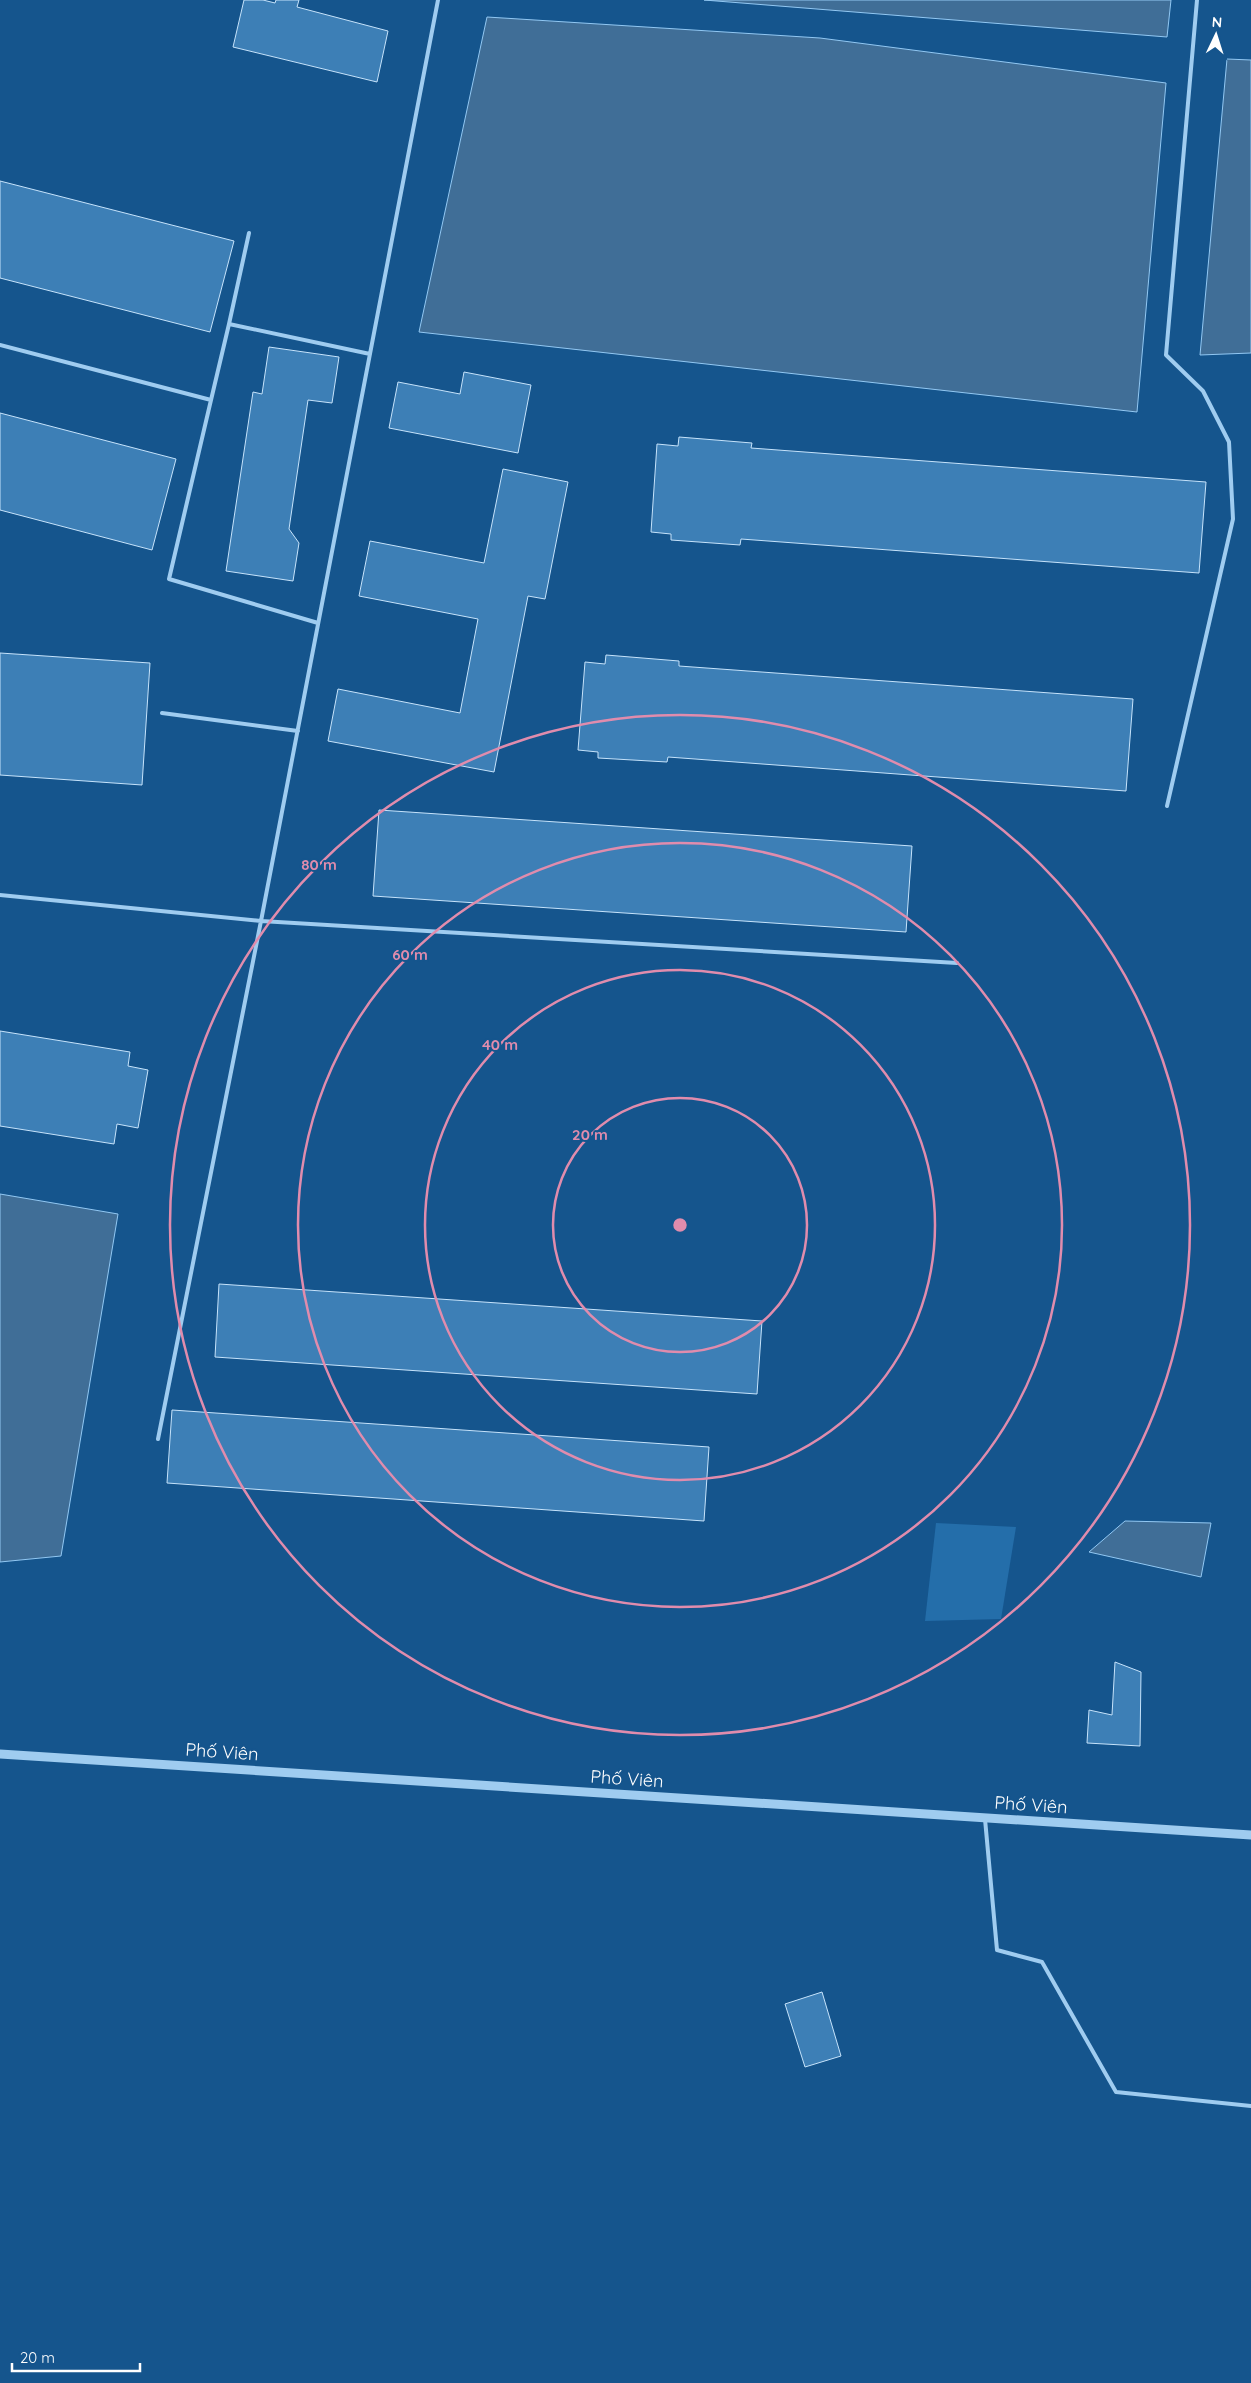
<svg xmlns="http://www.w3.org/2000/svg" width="1251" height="2383" viewBox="0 0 1251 2383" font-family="Quicksand,sans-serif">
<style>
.green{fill:#246eaa}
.water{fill:#406e97;stroke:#92c8f3}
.building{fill:#3d7fb6;stroke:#c6e3fb}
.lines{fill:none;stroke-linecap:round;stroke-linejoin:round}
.service{stroke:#9fccf0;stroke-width:4}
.tertiary{stroke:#9fccf0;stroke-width:9}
.ring{fill:none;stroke:#e08cad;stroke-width:2.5}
.labels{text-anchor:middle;stroke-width:4;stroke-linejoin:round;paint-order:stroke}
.street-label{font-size:18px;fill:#fff;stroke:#15558d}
.centre{fill:#e08cad;stroke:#15558d;stroke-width:2.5}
.ring-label{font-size:15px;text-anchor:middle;font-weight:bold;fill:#e08cad;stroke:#15558d;stroke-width:4;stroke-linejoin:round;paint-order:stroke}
</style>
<rect width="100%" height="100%" fill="#15558d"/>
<!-- green -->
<path class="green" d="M936,1523L1016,1527L1001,1619L925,1621Z"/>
<!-- water -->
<path class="water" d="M704,0H1171L1167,37Z
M487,17L820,38L1166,83L1137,412L419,332Z
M1227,59L1251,60V353L1200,355Z
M0,1194L118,1214L61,1556L0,1562Z
M1125,1521L1211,1523L1201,1577L1089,1552Z"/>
<!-- building -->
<path class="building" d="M244,0H263L275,3L276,0H299L297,7L388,31L377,82L233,47Z
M0,181L234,241L210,332L0,278Z
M269,347L339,357L332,403L308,400L289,529L299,543L293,581L226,571L253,392L262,394Z
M464,372L531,385L518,453L389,428L398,382L460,394Z
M0,413L176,459L152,550L0,510Z
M679,437L752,443L751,448L1206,482L1199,573L741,539L740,545L671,540V534L651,532L657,444L678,446Z
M503,469L568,482L545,599L528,596L494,772L328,741L338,689L460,713L478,619L359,596L370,541L484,563Z
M0,653L150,663L142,785L0,775Z
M606,655L679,661V666L1133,699L1126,791L668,757L667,762L598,758V752L578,750L585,662L605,664Z
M379,810L912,846L906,932L373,896Z
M0,1031L130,1052L128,1066L148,1070L138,1128L117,1124L114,1144L0,1126Z
M219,1284L762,1321L757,1394L215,1357Z
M172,1410L709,1447L704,1521L167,1483Z
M1115,1662L1141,1672L1140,1746L1087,1743L1089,1710L1112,1715Z
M822,1992L841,2056L805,2067L785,2004Z"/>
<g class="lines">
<!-- service -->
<path class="service" d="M229,324L249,233
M0,345L211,400L229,324L370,354
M211,400L169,579L318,623
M162,713L298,731
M1167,806L1233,519L1229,442L1203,391L1166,355L1197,0
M0,895L261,921L957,963
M158,1439L261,921L438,0
M985,1819L997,1950L1042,1962L1116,2092L1251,2106"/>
<!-- tertiary -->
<path class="tertiary" d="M0,1754L1251,1835"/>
</g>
<!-- distance rings -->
<g class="ring">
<circle cx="680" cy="1225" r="127"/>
<circle cx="680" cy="1225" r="255"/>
<circle cx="680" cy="1225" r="382"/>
<circle cx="680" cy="1225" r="510"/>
</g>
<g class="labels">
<!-- street labels -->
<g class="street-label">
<text transform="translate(222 1752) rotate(4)" y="6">Phố Viên</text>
<text transform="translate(627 1779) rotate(4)" y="6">Phố Viên</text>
<text transform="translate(1031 1805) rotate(4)" y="6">Phố Viên</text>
</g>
</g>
<circle cx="680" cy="1225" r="8" class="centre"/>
<g class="ring-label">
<text x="319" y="870">80 m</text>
<text x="410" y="960">60 m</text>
<text x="500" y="1050">40 m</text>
<text x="590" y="1140">20 m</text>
</g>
<!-- north arrow -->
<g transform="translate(1216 35) rotate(4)" stroke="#15558d" stroke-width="4" paint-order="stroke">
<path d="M0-4L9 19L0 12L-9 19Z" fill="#ffffff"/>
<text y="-8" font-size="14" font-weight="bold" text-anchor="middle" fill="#ffffff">N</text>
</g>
<!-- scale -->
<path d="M12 2363v8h128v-8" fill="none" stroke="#ffffff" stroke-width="2.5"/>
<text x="20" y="2363" font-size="15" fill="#ffffff" stroke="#15558d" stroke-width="4" paint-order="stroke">20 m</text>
</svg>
